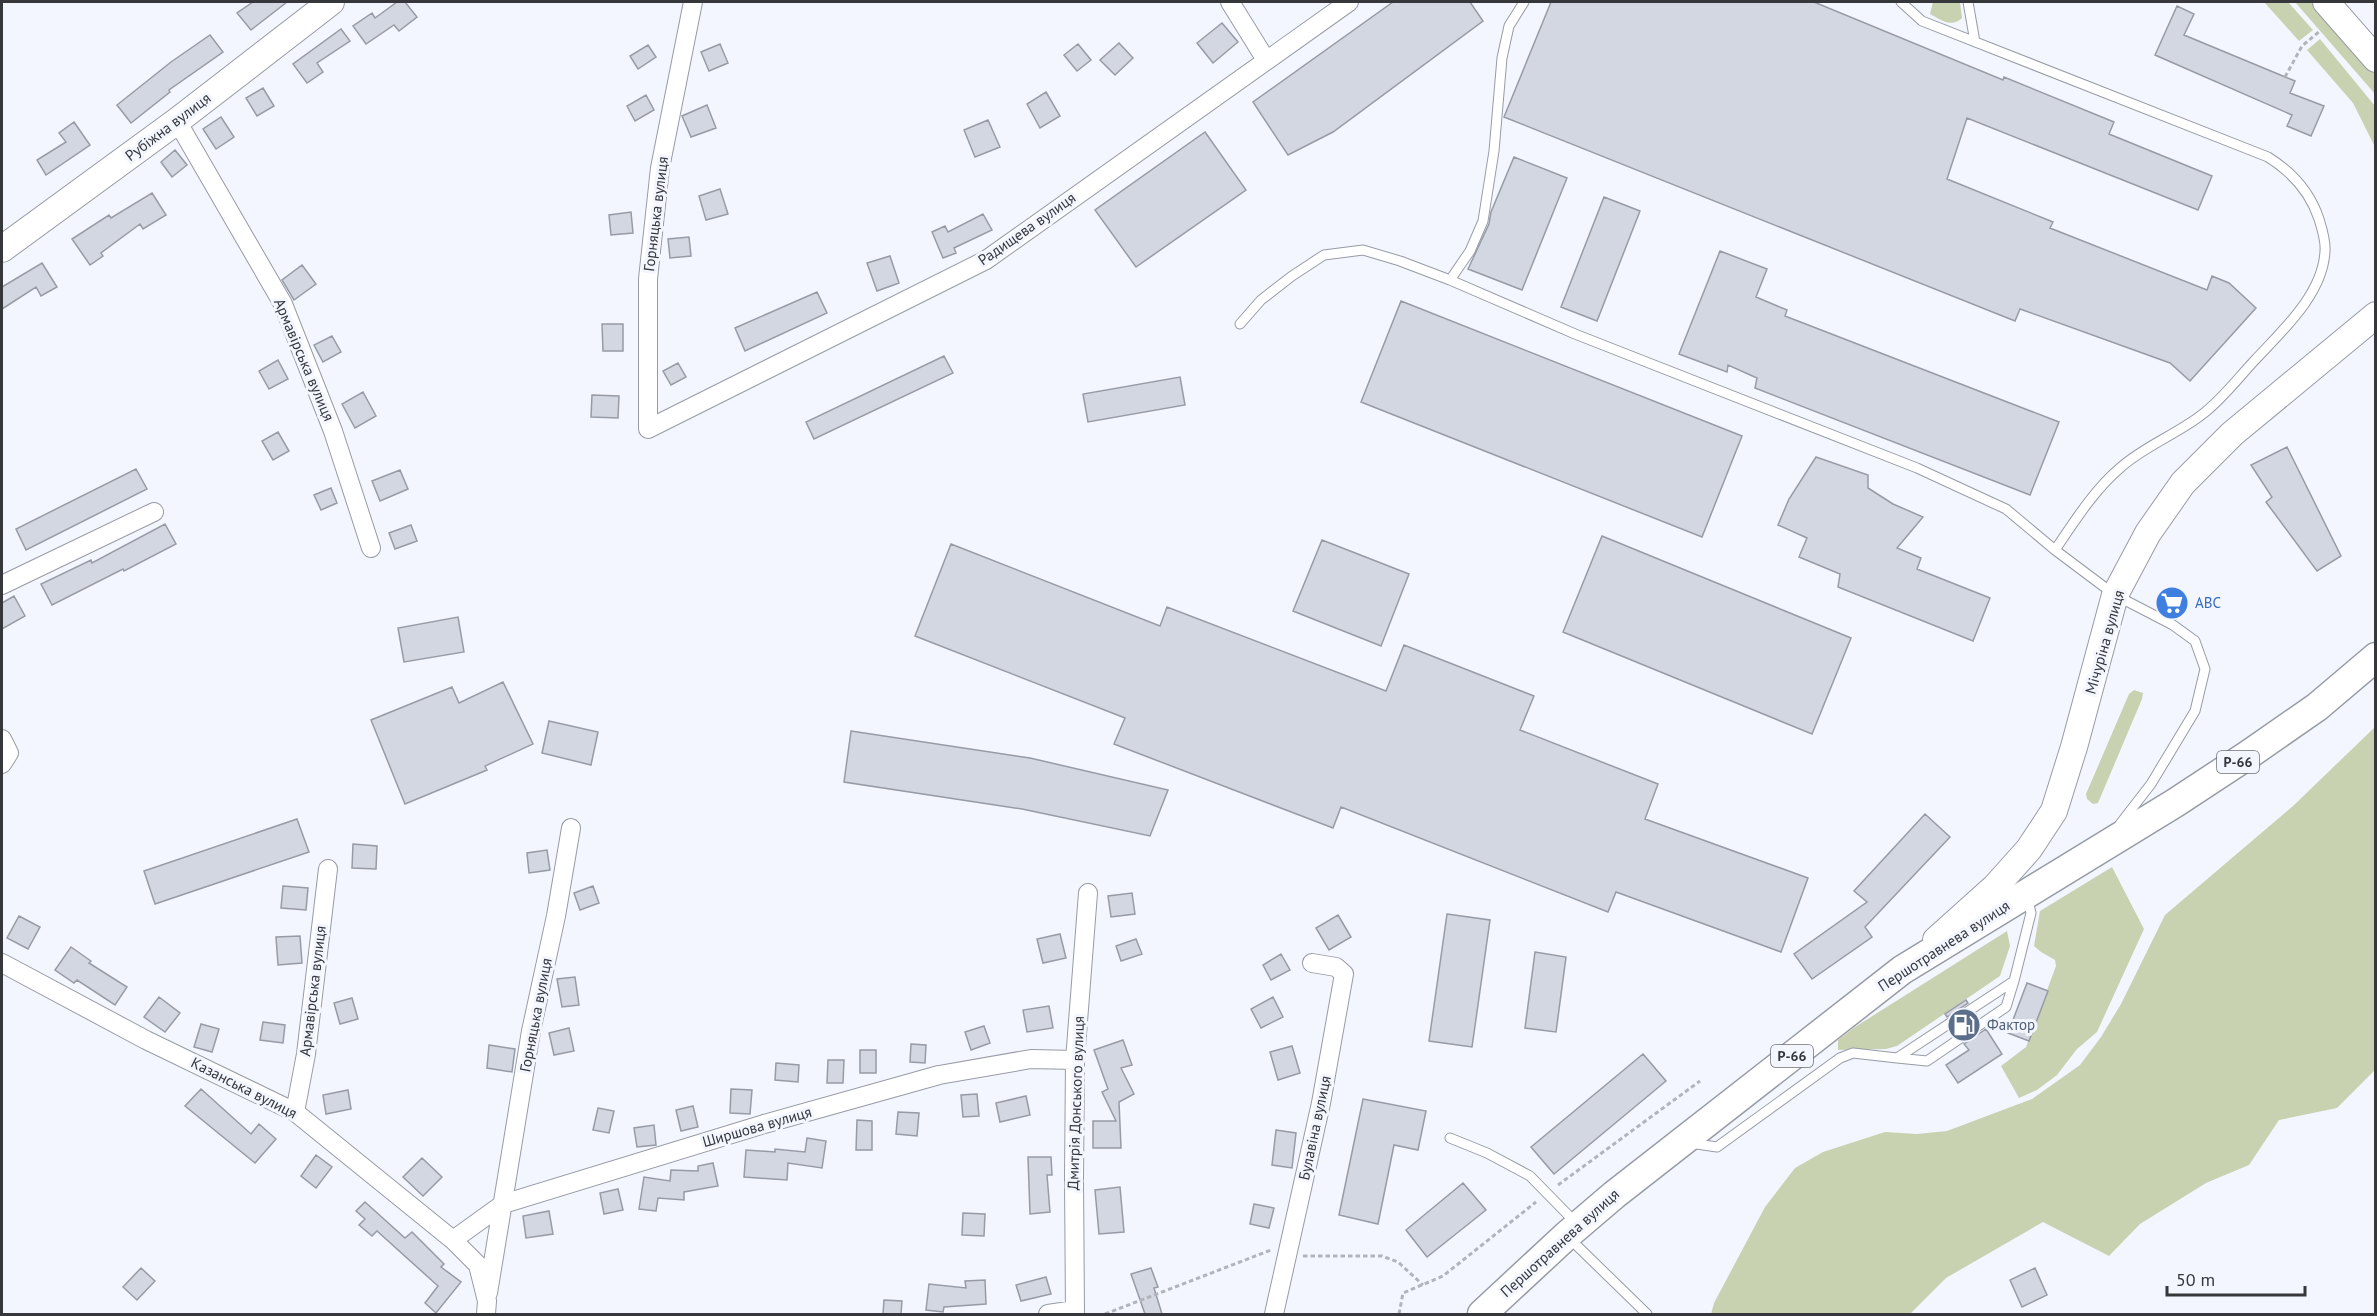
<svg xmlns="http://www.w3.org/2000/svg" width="2377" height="1316" viewBox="0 0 2377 1316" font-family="'PT Sans',sans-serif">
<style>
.green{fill:#c8d2b0}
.building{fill:#d2d7e1;stroke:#979ba5;stroke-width:1.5}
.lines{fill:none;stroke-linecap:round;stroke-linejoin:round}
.lane-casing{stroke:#979ba5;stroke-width:11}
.street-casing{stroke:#979ba5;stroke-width:20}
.secondary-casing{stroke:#979ba5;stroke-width:28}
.primary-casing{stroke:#979ba5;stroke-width:31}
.path{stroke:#b2b4bc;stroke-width:3;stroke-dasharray:4.5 3;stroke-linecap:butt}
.lane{stroke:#fff;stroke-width:9}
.street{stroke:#fff;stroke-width:18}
.secondary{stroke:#fff;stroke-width:26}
.primary{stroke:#fff;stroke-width:28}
.labels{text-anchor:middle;stroke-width:6;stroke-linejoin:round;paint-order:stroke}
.shield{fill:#f3f6ff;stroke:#6e7076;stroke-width:1.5}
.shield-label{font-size:14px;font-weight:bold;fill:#35373b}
.street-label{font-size:15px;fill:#35373b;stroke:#f3f6ff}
.shop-label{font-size:15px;fill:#366cbe;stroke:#f3f6ff;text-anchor:start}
.service-label{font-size:15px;fill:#4e5e75;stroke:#f3f6ff;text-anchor:start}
</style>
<rect width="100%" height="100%" fill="#f3f6ff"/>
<!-- green -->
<path class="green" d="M1933,2H1960L1962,18C1951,28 1941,20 1930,14Z
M2264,2H2288L2313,30L2299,41Z
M2295,2H2313L2375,73V94Z
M2320,39L2375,106V147L2353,103L2307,50Z
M2134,690L2143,693L2142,699L2098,803L2093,804L2087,799L2086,794L2129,694Z
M2375,727V1070L2337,1108L2279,1120L2249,1165L2206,1183L2140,1224L2109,1256L2043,1222L1946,1278L1910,1314H1711L1714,1303L1765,1207L1795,1168L1823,1152L1885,1132L1917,1134L1947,1131L2032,1099L2080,1065L2101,1037L2121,1004L2165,915L2293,806Z
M2112,867L2144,929L2097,1032L2077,1049L2057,1075L2037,1090L2019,1098L2001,1066L2026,1047L2056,966L2055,960L2041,952L2034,946L2040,911Z
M2007,931L2010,946L2000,976L1897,1046L1886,1049L1838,1050V1040L1855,1027Z"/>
<!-- building -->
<path class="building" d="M253,2H287L251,30L237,13Z
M397,2H405L417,17L399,31L394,25L366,44L353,26L372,13L375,18Z
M1393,2H1470L1483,21L1333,132L1288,155L1253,102Z
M1551,2H1814L2003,80L2004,77L2114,122L2109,134L2212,176L2198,210L1967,118L1947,179L2053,222L2050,228L2207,290L2212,276L2229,283L2256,308L2190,381L2170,363L2020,309L2015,321L1504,117Z
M2177,6L2194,14L2184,35L2295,81L2290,93L2324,106L2311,136L2287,126L2292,115L2155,55Z
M1222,23L1238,42L1213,63L1197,43Z
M341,29L350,41L317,63L323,72L307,83L293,64Z
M210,35L223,52L169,90L170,92L131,123L117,105L171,62Z
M1119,43L1133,58L1115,75L1100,60Z
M720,44L728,63L709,71L701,52Z
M1078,44L1091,60L1077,71L1064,55Z
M648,45L656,57L638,69L630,56Z
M263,88L274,106L257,116L246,98Z
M1046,92L1060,116L1040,128L1027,104Z
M646,95L654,110L635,121L627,106Z
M707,105L716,128L691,137L682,116Z
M221,117L234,137L216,149L203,129Z
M988,120L1000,147L975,157L964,130Z
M74,122L90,145L46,175L37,160L66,142L59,133Z
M1205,132L1246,190L1136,267L1095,210Z
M175,150L187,165L172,177L161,162Z
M1514,157L1567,178L1522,290L1468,269L1489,224L1491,212Z
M720,189L728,214L706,220L699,196Z
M152,193L166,215L143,229L140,224L101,253L103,256L90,265L72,239L109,215L111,218Z
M1604,197L1640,211L1597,321L1561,307Z
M631,212L633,233L611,235L609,215Z
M983,214L992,230L954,248L956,253L943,258L932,232L945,226L948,232Z
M689,237L691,256L670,258L668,239Z
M1720,251L1767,269L1756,297L1787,310L1785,316L2059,422L2030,495L1755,388L1757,378L1728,365L1727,372L1679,354Z
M890,256L899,283L877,291L867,263Z
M42,263L57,287L41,296L36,287L2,309V287Z
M302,265L316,284L294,300L282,280Z
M817,292L827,313L745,351L735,328Z
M1401,301L1742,436L1702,537L1361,402Z
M602,324H623V351H603Z
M332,336L341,352L323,362L314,345Z
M944,356L953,373L814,439L806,422Z
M278,360L288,379L269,389L259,371Z
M678,363L686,377L671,385L663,371Z
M1180,377L1185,405L1088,422L1083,394Z
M363,392L376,416L355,428L342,404Z
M592,395L619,396L618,418L591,417Z
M278,432L289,451L273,460L262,441Z
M2287,447L2341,556L2317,571L2266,502L2272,497L2251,465Z
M1816,457L1868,475V488L1893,504L1923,517L1897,548L1921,558L1917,569L1990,598L1973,641L1838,587L1840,574L1799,557L1807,538L1778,525L1789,499Z
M136,469L147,489L26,550L16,529Z
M400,470L408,489L380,501L372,481Z
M331,488L337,503L321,510L314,495Z
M165,524L176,544L124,571L123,569L52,605L41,584L91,560L92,563Z
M411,525L417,541L395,549L389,533Z
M1602,536L1851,638L1812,734L1563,632Z
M1322,540L1409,574L1381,646L1293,611Z
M951,544L1160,626L1167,607L1386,691L1404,645L1534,696L1520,730L1658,784L1645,819L1808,878L1781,952L1616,892L1608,912L1341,807L1333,828L1114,744L1125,718L915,636Z
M14,596L25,616L2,629V603Z
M458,617L464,652L404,662L398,628Z
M503,682L533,744L485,766L487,770L405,804L371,720L452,687L459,703Z
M549,721L598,732L591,765L542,753Z
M851,731L1030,758L1168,790L1150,836L1022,809L844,782Z
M1925,814L1950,837L1865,927L1872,937L1812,979L1794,954L1867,902L1854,891Z
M297,819L309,852L155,904L144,871Z
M353,844L377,846L376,869L352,868Z
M547,850L550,870L529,873L527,853Z
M283,886L308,888L306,910L281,908Z
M593,886L599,903L580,910L574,893Z
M1132,893L1135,914L1111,917L1108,896Z
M1447,914L1490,920L1472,1047L1429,1041Z
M1338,915L1351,937L1329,950L1316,928Z
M19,916L40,927L28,949L7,938Z
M1060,934L1066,958L1043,963L1037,939Z
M300,936L302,963L278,965L276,937Z
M1136,939L1142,954L1121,961L1116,946Z
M71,947L91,961L89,963L127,987L115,1005L77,980L74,983L55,970Z
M1535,952L1566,957L1556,1032L1525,1028Z
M1281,954L1290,970L1271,980L1263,965Z
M575,977L579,1005L562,1007L557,979Z
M2027,983L2048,991L2029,1041L2008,1033Z
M159,997L180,1013L165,1032L144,1017Z
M1273,997L1283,1017L1261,1028L1251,1009Z
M352,998L358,1019L340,1024L334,1003Z
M1966,1000L1968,1003L1947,1017L1945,1014Z
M1049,1006L1053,1028L1027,1032L1023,1010Z
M1976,1014L1978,1018L1957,1032L1954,1028Z
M263,1022L285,1025L283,1043L260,1040Z
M201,1024L219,1029L212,1052L194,1047Z
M984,1026L990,1043L971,1050L965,1032Z
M569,1028L574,1051L554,1055L549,1033Z
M1986,1029L2002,1054L1958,1083L1946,1065L1969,1050L1964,1044Z
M1123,1040L1132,1065L1121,1068L1134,1094L1119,1102L1121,1148H1093V1121H1116L1102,1092L1108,1089L1094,1050Z
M911,1044L926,1045L925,1063L910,1062Z
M489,1045L515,1049L512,1072L487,1068Z
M1292,1046L1300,1073L1278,1080L1270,1052Z
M860,1050H876V1073H860Z
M1643,1054L1666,1081L1554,1174L1531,1147Z
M828,1060H844L843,1083H827Z
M776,1063L799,1065L798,1082L775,1080Z
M201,1089L251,1134L259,1124L276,1139L255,1163L185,1106Z
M731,1089L752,1090L750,1114L730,1113Z
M348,1090L351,1109L326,1114L323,1095Z
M977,1094L979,1116L963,1117L961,1095Z
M1026,1096L1030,1115L1000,1122L996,1103Z
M1363,1099L1426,1111L1418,1150L1394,1145L1378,1224L1339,1215Z
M693,1106L698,1127L681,1131L676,1110Z
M598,1108L614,1111L609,1133L593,1130Z
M898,1112L919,1113L917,1136L896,1134Z
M857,1120L872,1121V1150H856Z
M654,1125L656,1145L637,1147L634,1128Z
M1276,1130L1296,1133L1292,1168L1272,1165Z
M807,1138L826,1141L822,1168L788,1163L787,1180L744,1177L746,1150L775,1152V1149L805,1152Z
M316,1155L332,1167L316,1188L301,1176Z
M1028,1157H1051L1052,1175H1047L1050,1212L1030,1214Z
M422,1158L442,1177L423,1196L403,1177Z
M713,1163L718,1186L684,1192V1200L658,1198L656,1211L639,1209L644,1177L670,1181L671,1170L698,1171V1166Z
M1463,1183L1486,1210L1427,1257L1406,1230Z
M1120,1187L1124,1232L1099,1234L1095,1190Z
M618,1189L623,1210L604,1214L600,1193Z
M365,1202L405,1238L412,1232L444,1264L441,1267L461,1282L436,1313L425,1303L438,1286L377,1231L372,1236L359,1225L365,1219L356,1211Z
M1254,1204L1274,1208L1269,1228L1250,1224Z
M549,1211L553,1234L526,1238L523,1216Z
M963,1213L985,1214L984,1236L962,1235Z
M141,1268L155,1281L137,1300L123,1287Z
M1151,1268L1158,1287L1154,1288L1162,1314H1145L1131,1274Z
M2035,1268L2047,1295L2022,1307L2010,1280Z
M1046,1277L1051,1294L1021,1301L1016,1285Z
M985,1280L986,1304L944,1307L943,1312L926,1310L929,1284L966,1288L965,1281Z
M884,1300L902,1301L901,1314H883Z"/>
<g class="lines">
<defs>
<path id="lane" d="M1901,2L1922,21L2268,157C2292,172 2310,192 2319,219C2322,229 2326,241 2325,251C2323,294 2283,330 2255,360C2239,377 2223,398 2204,413C2178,434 2144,446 2120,468C2094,490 2074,522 2055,550L2115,595L2173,625L2195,641L2205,669L2195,711L2151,784L2120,824
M1968,2L1975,42
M1450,280L1470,251L1483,221L1494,151L1502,58L1509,26L1524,2
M1240,324L1261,300L1292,276L1324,255L1363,250L1400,261L1450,280L1575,334L1917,468L2006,509L2055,550
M1897,1058L1927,1061L2006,1007L2014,981
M1450,1138L1487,1153L1530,1176L1577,1224
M1690,1143L1717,1147L1840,1058L1853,1053L1897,1058L2014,981L2031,913L2027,897
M1568,1237L1647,1314"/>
<path id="street" d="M693,2L660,168L648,279V429L986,260L1349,2
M1230,2L1266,60
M177,121L283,304L333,431L371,548
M2,585L154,512
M2,739L9,753L2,764
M2,963L146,1040L295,1112L453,1240L478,1265L487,1301L486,1314
M295,1112L306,1054L328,869
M453,1240L503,1204L764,1124L939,1075L1031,1059L1075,1060
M488,1293L531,1031L556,916L571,828
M1048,1314L1075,1310
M1075,1314L1074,1179L1075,1060L1088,893
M1274,1314L1321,1103L1344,974L1336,967L1312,963"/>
<path id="secondary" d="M2326,2L2376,59
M2,249L177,121L331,2
M1936,940L1995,887L2029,849L2054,811L2074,747L2115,595L2148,533L2183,483L2232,434L2376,315"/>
<path id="primary" d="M1482,1314L1566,1236L1614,1195L1902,970L2175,803L2248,755L2317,707L2376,657"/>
</defs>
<!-- lane casing -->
<use href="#lane" class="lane-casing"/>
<!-- street casing -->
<use href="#street" class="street-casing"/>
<!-- secondary casing -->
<use href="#secondary" class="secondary-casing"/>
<!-- primary casing -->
<use href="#primary" class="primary-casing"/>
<!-- path -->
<path class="path" d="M2285,77L2302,46L2320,31
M1558,1185L1700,1081
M1303,1256H1382L1398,1262L1423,1285
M1105,1314L1271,1250
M1399,1314L1403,1293L1443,1276L1536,1202"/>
<!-- lane -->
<use href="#lane" class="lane"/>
<!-- street -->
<use href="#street" class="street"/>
<!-- secondary -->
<use href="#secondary" class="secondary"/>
<!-- primary -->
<use href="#primary" class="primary"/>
</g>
<!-- icons -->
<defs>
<symbol id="supermarket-disc" viewBox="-11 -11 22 22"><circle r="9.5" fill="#3f7fe0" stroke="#f3f6ff"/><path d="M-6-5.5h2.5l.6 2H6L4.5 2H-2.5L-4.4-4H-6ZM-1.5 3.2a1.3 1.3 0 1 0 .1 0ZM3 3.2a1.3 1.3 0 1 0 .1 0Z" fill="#fff"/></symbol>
<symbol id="fuel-disc" viewBox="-11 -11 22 22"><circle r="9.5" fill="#5c6f8a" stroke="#f3f6ff"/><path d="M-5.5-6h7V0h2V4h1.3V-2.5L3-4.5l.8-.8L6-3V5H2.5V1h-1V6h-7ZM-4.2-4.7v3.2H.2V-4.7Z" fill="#fff"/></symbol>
</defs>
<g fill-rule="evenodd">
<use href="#supermarket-disc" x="2153" y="584" width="38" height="38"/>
<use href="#fuel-disc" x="1945" y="1006" width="38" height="38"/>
</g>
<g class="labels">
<!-- shield labels -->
<g class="shield">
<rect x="2217" y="751" width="42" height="22" rx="4.5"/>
<rect x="1771" y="1045" width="42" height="22" rx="4.5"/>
</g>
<g class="shield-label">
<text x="2238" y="767">Р-66</text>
<text x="1792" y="1061">Р-66</text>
</g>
<!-- street labels -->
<g class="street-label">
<text transform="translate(168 127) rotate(-37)" y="5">Рубіжна вулиця</text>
<text transform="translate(656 214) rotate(-83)" y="5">Горняцька вулиця</text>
<text transform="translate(1027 229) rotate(-35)" y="5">Радищева вулиця</text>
<text transform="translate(304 360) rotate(67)" y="5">Армавірська вулиця</text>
<text transform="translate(2105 642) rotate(-74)" y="5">Мічуріна вулиця</text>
<text transform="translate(1944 946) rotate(-33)" y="5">Першотравнева вулиця</text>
<text transform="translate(313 991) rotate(-83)" y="5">Армавірська вулиця</text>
<text transform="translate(536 1015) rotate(-79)" y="5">Горняцька вулиця</text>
<text transform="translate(244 1088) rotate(27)" y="5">Казанська вулиця</text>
<text transform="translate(1076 1103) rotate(-88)" y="5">Дмитрія Донського вулиця</text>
<text transform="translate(757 1127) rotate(-16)" y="5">Ширшова вулиця</text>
<text transform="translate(1315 1128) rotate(-78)" y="5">Булавіна вулиця</text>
<text transform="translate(1560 1243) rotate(-42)" y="5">Першотравнева вулиця</text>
</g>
<!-- shop labels -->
<g class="shop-label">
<text x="2195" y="608">ABC</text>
</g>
<!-- service labels -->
<g class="service-label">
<text x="1987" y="1030">Фактор</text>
</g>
</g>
<!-- border -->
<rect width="2377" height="1316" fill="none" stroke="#35373b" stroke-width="6"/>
<!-- scale -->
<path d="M2167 1286v9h138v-9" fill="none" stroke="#35373b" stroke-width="3"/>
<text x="2176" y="1286" font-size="18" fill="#35373b" stroke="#f3f6ff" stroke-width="4.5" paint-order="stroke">50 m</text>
</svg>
